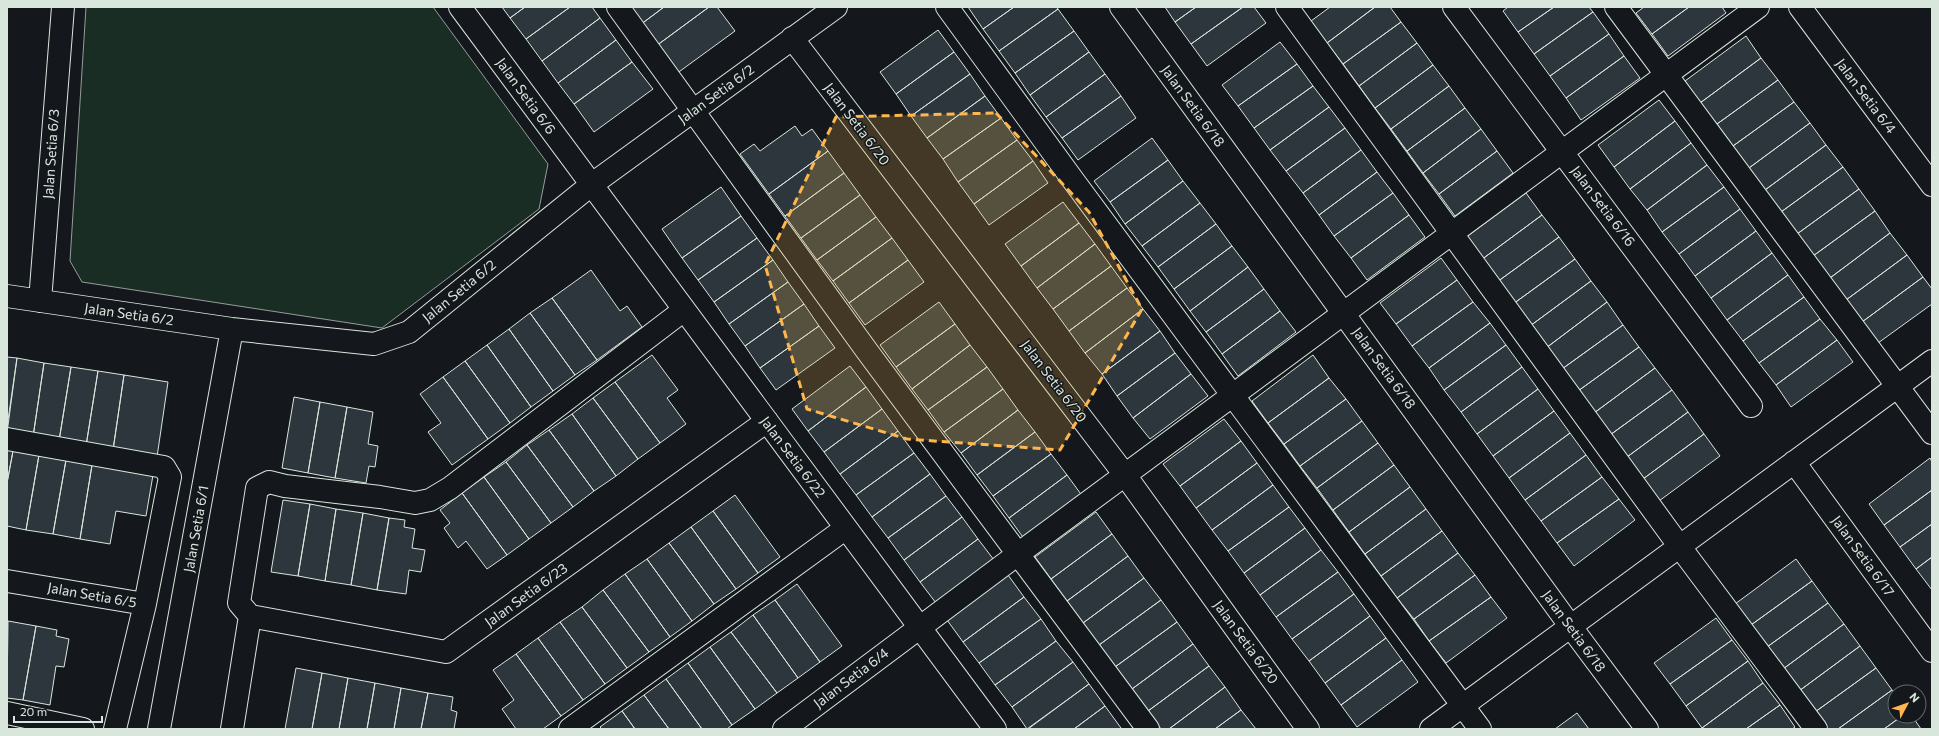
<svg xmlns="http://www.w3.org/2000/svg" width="1939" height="736" viewBox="0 0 1939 736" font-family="Commissioner,sans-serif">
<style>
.green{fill:#1a2d24;stroke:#939e99}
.building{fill:#2c363c;stroke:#d8e6dc}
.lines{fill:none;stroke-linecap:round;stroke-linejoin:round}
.minor-casing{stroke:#d8e6dc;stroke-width:24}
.minor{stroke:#14181c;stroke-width:22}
.marked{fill:#ffb74d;fill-opacity:0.2;stroke:#ffb74d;stroke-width:3;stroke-dasharray:8 5;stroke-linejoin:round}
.labels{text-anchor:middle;stroke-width:3;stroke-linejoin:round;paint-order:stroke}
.street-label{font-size:14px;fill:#d8e6dc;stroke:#14181c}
</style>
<rect width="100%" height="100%" fill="#14181c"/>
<!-- green -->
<path class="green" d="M86,7H433L548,164L539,209L382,328L82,282L70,261Z"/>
<!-- building -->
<path class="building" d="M502,7H525L510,18Z
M525,7H570L526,39L510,18Z
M570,7H592L600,18L542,61L526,39Z
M627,7H664L640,25Z
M664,7H709L656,46L640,25Z
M709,7H717L735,31L676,74L656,46Z
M968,7H1014L983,29Z
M1014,7H1057L1058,9L999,51L983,29Z
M1165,7H1196L1175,22Z
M1196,7H1243L1191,44L1175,22Z
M1243,7H1254L1266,23L1207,66L1191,44Z
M1330,7H1375L1327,43L1311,21Z
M1375,7H1390L1401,22L1343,64L1327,43Z
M1508,7H1554L1518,32L1503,11Z
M1554,7H1589L1593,12L1534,54L1518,32Z
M1644,7H1689L1652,34L1636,13Z
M1689,7H1722L1726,13L1668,56L1652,34Z
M1058,9L1074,31L1015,73L999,51Z
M1593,12L1609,34L1550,76L1534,54Z
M600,18L616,40L558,83L542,61Z
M1401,22L1417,43L1359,86L1343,64Z
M938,30L954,52L896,94L880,72Z
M1074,31L1089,52L1030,95L1015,73Z
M1609,34L1624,56L1566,98L1550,76Z
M1746,36L1761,58L1700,103L1685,81Z
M616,40L632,62L574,104L558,83Z
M1280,42L1297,64L1238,106L1222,85Z
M1417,43L1433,65L1375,108L1359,86Z
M954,52L970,74L911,116L896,94Z
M1089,52L1105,74L1046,117L1030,95Z
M1624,56L1640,78L1581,120L1566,98Z
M1761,58L1778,80L1717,124L1700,103Z
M632,62L653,89L594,132L574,104Z
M1297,64L1313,86L1254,128L1238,106Z
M1433,65L1449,86L1391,129L1375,108Z
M970,74L985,96L927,138L911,116Z
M1105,74L1121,96L1062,138L1046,117Z
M1778,80L1794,102L1733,146L1717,124Z
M1313,86L1329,107L1270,150L1254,128Z
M1449,86L1465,108L1407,151L1391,129Z
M985,96L1001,118L943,159L927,138Z
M1121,96L1136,118L1078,160L1062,138Z
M1659,100L1675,121L1614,167L1598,145Z
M1794,102L1810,123L1749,168L1733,146Z
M1329,107L1345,128L1286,171L1270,150Z
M1465,108L1481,129L1423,173L1407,151Z
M1001,118L1017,140L958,182L943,159Z
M1675,121L1691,143L1630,189L1614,167Z
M1810,123L1826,145L1765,190L1749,168Z
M795,126L802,136L812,129L828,151L769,194L740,154L754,144L760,151Z
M1345,128L1361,150L1303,193L1286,171Z
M1481,129L1497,151L1439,194L1423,173Z
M1152,138L1168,160L1110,202L1094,181Z
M1017,140L1033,161L974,204L958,182Z
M1691,143L1707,165L1647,210L1630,189Z
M1826,145L1843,167L1781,212L1765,190Z
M1361,150L1377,172L1319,215L1303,193Z
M828,151L844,173L785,216L769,194Z
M1497,151L1513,173L1455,216L1439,194Z
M1168,160L1183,181L1125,224L1110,202Z
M1033,161L1048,183L989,225L974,204Z
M1707,165L1724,187L1662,232L1647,210Z
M1843,167L1859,189L1797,234L1781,212Z
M1377,172L1393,193L1334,236L1319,215Z
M844,173L860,195L801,238L785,216Z
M1183,181L1200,203L1142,246L1125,224Z
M721,187L741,216L682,258L662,229Z
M1724,187L1740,209L1679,254L1662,232Z
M1859,189L1875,211L1813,256L1797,234Z
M1393,193L1409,215L1351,258L1334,236Z
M1526,193L1542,215L1481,260L1465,238Z
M860,195L876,217L817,260L801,238Z
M1063,202L1079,223L1021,266L1005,244Z
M1200,203L1216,224L1158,267L1142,246Z
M1740,209L1756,231L1695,276L1679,254Z
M1875,211L1890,233L1830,278L1813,256Z
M1409,215L1425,237L1367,280L1351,258Z
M1542,215L1559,237L1497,282L1481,260Z
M741,216L757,238L698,280L682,258Z
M876,217L892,238L833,281L817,260Z
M1079,223L1095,244L1037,288L1021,266Z
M1216,224L1232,246L1174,289L1158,267Z
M1756,231L1772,253L1711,298L1695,276Z
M1890,233L1907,255L1846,300L1830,278Z
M1559,237L1575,259L1513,304L1497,282Z
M757,238L773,260L714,302L698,280Z
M892,238L908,260L849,303L833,281Z
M1095,244L1111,266L1053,309L1037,288Z
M1232,246L1248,267L1190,311L1174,289Z
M1772,253L1788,275L1727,320L1711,298Z
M1907,255L1923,277L1862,322L1846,300Z
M1441,258L1457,280L1396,324L1380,303Z
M1575,259L1591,281L1530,326L1513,304Z
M773,260L788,282L729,324L714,302Z
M908,260L924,282L865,325L849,303Z
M1111,266L1127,288L1069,331L1053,309Z
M1248,267L1264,289L1206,332L1190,311Z
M591,270L620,311L627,306L642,327L597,360L552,298Z
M1788,275L1804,297L1743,341L1727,320Z
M1923,277L1932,289V304L1878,343L1862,322Z
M1457,280L1473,302L1412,346L1396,324Z
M1591,281L1607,302L1546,348L1530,326Z
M788,282L804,304L745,346L729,324Z
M1127,288L1143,309L1085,353L1069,331Z
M1264,289L1280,311L1222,354L1206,332Z
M1804,297L1820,319L1759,363L1743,341Z
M552,298L597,360L575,375L530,313Z
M939,302L955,324L896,367L880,345Z
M1473,302L1490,323L1429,368L1412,346Z
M1607,302L1623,325L1562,369L1546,348Z
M804,304L819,326L760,368L745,346Z
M1143,309L1160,331L1102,374L1085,353Z
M1280,311L1296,332L1238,376L1222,354Z
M530,313L575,375L553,391L509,329Z
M1820,319L1837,340L1776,385L1759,363Z
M1490,323L1506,345L1444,390L1429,368Z
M955,324L970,345L912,389L896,367Z
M1623,325L1639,347L1578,391L1562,369Z
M819,326L835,348L776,390L760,368Z
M509,329L553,391L531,407L487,345Z
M1160,331L1175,353L1117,396L1102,374Z
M1837,340L1853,362L1791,407L1776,385Z
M487,345L531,407L510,423L465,361Z
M970,345L987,367L928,410L912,389Z
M1506,345L1522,367L1461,412L1444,390Z
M1639,347L1655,368L1594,413L1578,391Z
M1175,353L1191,374L1133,418L1117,396Z
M652,355L678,390L667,398L686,424L660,443L615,382Z
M1313,355L1329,378L1268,423L1252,401Z
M7,357L17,358L7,427Z
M17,358L44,363L33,437L7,433Z
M465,361L510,423L488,439L443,377Z
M44,363L71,367L59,441L33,437Z
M850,366L866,387L808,431L792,409Z
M71,367L98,371L86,446L59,441Z
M987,367L1003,389L944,432L928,410Z
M1522,367L1538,389L1477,434L1461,412Z
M1655,368L1672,390L1610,435L1594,413Z
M98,371L124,375L113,450L86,446Z
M1191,374L1208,396L1150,439L1133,418Z
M124,375L168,382L157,457L113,450Z
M443,377L488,439L452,465L428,432L441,423L420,394Z
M1329,378L1346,399L1284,444L1268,423Z
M615,382L660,443L638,459L593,398Z
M866,387L882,409L824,452L808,431Z
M1003,389L1018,410L961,453L944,432Z
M1538,389L1554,411L1493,456L1477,434Z
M1672,390L1688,412L1627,457L1610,435Z
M294,397L320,402L308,473L282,468Z
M593,398L638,459L616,476L572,414Z
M1346,399L1362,421L1300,466L1284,444Z
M320,402L347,407L335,478L308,473Z
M347,407L373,412L368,444L378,446L375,467L369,466L366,483L335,478Z
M882,409L898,431L840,474L824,452Z
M1018,410L1035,432L977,475L961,453Z
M1554,411L1570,433L1509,478L1493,456Z
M1688,412L1704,434L1643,479L1627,457Z
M572,414L616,476L594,491L549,430Z
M1224,419L1241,441L1180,486L1163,464Z
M1362,421L1378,443L1317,488L1300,466Z
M549,430L594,491L573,507L527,445Z
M898,431L914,453L856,495L840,474Z
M1035,432L1051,454L993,496L977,475Z
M1570,433L1586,455L1525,500L1509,478Z
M1704,434L1720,456L1659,501L1643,479Z
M1241,441L1257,463L1196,508L1180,486Z
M1378,443L1394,465L1333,510L1317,488Z
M527,445L573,507L551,523L506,462Z
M7,450L13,451L7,483Z
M13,451L39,455L26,530L7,526V483Z
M914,453L930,474L872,517L856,495Z
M1051,454L1067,475L1009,518L993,496Z
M39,455L66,460L53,534L26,530Z
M1586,455L1602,477L1541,521L1525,500Z
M1930,458L1932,462V490L1884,525L1869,504Z
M66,460L92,465L80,539L53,534Z
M506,462L551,523L529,539L484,477Z
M1257,463L1273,485L1212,530L1196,508Z
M92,465L153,475L146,516L116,511L110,544L80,539Z
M1394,465L1410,487L1349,532L1333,510Z
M930,474L946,496L888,538L872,517Z
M1067,475L1083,497L1025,540L1009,518Z
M484,477L529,539L507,555L462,493Z
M1602,477L1619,499L1557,543L1541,521Z
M1273,485L1289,507L1228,551L1212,530Z
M1410,487L1426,509L1365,554L1349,532Z
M1932,490V524L1900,547L1884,525Z
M462,493L507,555L487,569L466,541L458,548L444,528L450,523L440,510Z
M735,495L780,557L758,573L713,511Z
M946,496L962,517L904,560L888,538Z
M1619,499L1635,520L1574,566L1557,543Z
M283,500L310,504L298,576L271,572Z
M310,504L336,509L325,581L298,576Z
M1289,507L1305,528L1244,573L1228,551Z
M336,509L363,513L351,585L325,581Z
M1426,509L1442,531L1381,576L1365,554Z
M713,511L758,573L736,589L691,527Z
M1096,512L1112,534L1051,579L1035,557Z
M363,513L389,518L377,590L351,585Z
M962,517L978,539L920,582L904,560Z
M389,518L405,520L404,527L415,529L412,548L425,550L421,572L409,570L406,594L377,590Z
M1932,524V557L1916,569L1900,547Z
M691,527L736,589L714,604L669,543Z
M1305,528L1321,550L1260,595L1244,573Z
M1442,531L1458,553L1397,598L1381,576Z
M1112,534L1128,556L1067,601L1051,579Z
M978,539L994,560L936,603L920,582Z
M669,543L714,604L692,621L647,559Z
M1321,550L1338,572L1276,617L1260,595Z
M1458,553L1475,575L1414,619L1397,598Z
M1128,556L1144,578L1083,623L1067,601Z
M1932,557V590L1916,569Z
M647,559L692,621L670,637L625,574Z
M1796,559L1812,581L1751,625L1735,604Z
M1338,572L1354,594L1292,639L1276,617Z
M625,574L670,637L649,652L603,590Z
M1008,575L1024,597L963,642L947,620Z
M1475,575L1491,597L1429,641L1414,619Z
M1144,578L1161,600L1099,645L1083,623Z
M1812,581L1828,603L1767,647L1751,625Z
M797,584L842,646L820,662L775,600Z
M603,590L649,652L627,668L582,607Z
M1354,594L1370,616L1309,661L1292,639Z
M1024,597L1041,619L979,663L963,642Z
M1491,597L1507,618L1446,663L1429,641Z
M775,600L820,662L798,678L753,615Z
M1161,600L1177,622L1115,667L1099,645Z
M1828,603L1844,624L1783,669L1767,647Z
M582,607L627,668L605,684L560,622Z
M753,615L798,678L777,693L731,632Z
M1370,616L1386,638L1325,683L1309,661Z
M1716,618L1732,640L1670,684L1654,663Z
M1041,619L1056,641L995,685L979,663Z
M8,621L36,626L23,700L7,698Z
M560,622L605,684L583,700L538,638Z
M1177,622L1193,644L1132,689L1115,667Z
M1844,624L1860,646L1799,691L1783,669Z
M36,626L57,630L56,636L69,639L64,667L56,666L50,705L23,700Z
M731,632L777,693L755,709L710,647Z
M538,638L583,700L561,716L516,654Z
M1386,638L1402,660L1341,705L1325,683Z
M1732,640L1748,661L1686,706L1670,684Z
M1056,641L1073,662L1012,707L995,685Z
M1193,644L1209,666L1148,711L1132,689Z
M1860,646L1876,668L1815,712L1799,691Z
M710,647L755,709L732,725L688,663Z
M516,654L561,716L543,729H516L502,709L514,700L493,670Z
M1402,660L1418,682L1357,727L1341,705Z
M1748,661L1763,683L1702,728L1686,706Z
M1073,662L1089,684L1027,729L1012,707Z
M688,663L732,725L727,729H702L666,679Z
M1209,666L1225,687L1169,729H1161L1148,711Z
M296,668L322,673L312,729H285Z
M1876,668L1892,690L1838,729H1827L1815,712Z
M322,673L348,678L339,729H312Z
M348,678L375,683L367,729H339Z
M666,679L702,729H669L644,695Z
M375,683L401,688L394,729H367Z
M1763,683L1780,705L1746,729H1703L1702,728Z
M1089,684L1105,706L1074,729H1028Z
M1225,687L1241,710L1215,729H1169Z
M401,688L428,693L421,729H394Z
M1892,690L1895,694V716H1902L1884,729H1838Z
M428,693L453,697L451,710L457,712L454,729H421Z
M644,695L669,729H635L622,711Z
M1780,705L1795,727L1792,729H1746Z
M1105,706L1121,728L1120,729H1074Z
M1241,710L1256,729H1215Z
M622,711L635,729H602L600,727Z
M1577,713L1589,729H1555Z
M1902,716H1912L1921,729H1884Z"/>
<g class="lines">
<defs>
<path id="minor" d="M460,7L995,729
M618,7L867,351L1148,729
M947,7L1073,180L1480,729
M1121,7L1571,627L1647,729
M1287,7L1680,547L1816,729
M1454,7L1751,406
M1616,7L1932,433
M1800,7L1932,185
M792,38L1125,475L1308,729
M7,296L232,329L374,344L409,332L591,185L836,7
M40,301L63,7
M7,439L164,467L170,477L145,604
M1794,462L1932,651
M7,581L145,604L115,729
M250,616L446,652L767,421
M7,713L83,729
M159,729L232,329
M232,729L250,616L239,603L257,488L269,482L285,486L380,497L415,503L430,500L450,488L684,310
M570,729L846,528
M784,729L1018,554L1758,7
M1431,729L1932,361"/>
</defs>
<!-- minor casing -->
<use href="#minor" class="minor-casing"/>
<!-- minor -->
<use href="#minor" class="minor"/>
</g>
<!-- marked area -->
<path class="marked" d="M996,113L1089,212L1142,309L1060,450L907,439L807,409L765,265L836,117Z"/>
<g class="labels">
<!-- street labels -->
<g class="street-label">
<text transform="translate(716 94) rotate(-36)" y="5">Jalan Setia 6/2</text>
<text transform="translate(526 96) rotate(54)" y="5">Jalan Setia 6/6</text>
<text transform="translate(1866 96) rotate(53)" y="5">Jalan Setia 6/4</text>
<text transform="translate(1193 106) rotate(54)" y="5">Jalan Setia 6/18</text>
<text transform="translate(857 124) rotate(53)" y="5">Jalan Setia 6/20</text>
<text transform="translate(51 154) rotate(-86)" y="5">Jalan Setia 6/3</text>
<text transform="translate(1603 206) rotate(53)" y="5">Jalan Setia 6/16</text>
<text transform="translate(459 291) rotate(-39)" y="5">Jalan Setia 6/2</text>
<text transform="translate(129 314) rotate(8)" y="5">Jalan Setia 6/2</text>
<text transform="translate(1384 368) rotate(54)" y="5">Jalan Setia 6/18</text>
<text transform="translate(1054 381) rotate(53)" y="5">Jalan Setia 6/20</text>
<text transform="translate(793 457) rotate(53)" y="5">Jalan Setia 6/22</text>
<text transform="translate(196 529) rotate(-80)" y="5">Jalan Setia 6/1</text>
<text transform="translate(1863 556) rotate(54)" y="5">Jalan Setia 6/17</text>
<text transform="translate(92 595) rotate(10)" y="5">Jalan Setia 6/5</text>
<text transform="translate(526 595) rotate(-36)" y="5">Jalan Setia 6/23</text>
<text transform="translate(1574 631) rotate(54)" y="5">Jalan Setia 6/18</text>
<text transform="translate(1246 642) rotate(54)" y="5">Jalan Setia 6/20</text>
<text transform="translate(851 678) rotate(-37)" y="5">Jalan Setia 6/4</text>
</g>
</g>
<!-- border -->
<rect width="1939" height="736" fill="none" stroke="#d8e6dc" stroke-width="16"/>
<!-- north arrow -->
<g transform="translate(1907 704) rotate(49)"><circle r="19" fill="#14181c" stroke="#626a69"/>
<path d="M0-3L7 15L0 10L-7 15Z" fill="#ffb74d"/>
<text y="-6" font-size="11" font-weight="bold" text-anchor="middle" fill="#d8e6dc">N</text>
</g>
<!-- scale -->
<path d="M14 716v6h88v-6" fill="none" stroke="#d8e6dc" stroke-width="2"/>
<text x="20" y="716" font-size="12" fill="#d8e6dc" stroke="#14181c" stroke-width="3" paint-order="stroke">20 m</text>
</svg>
